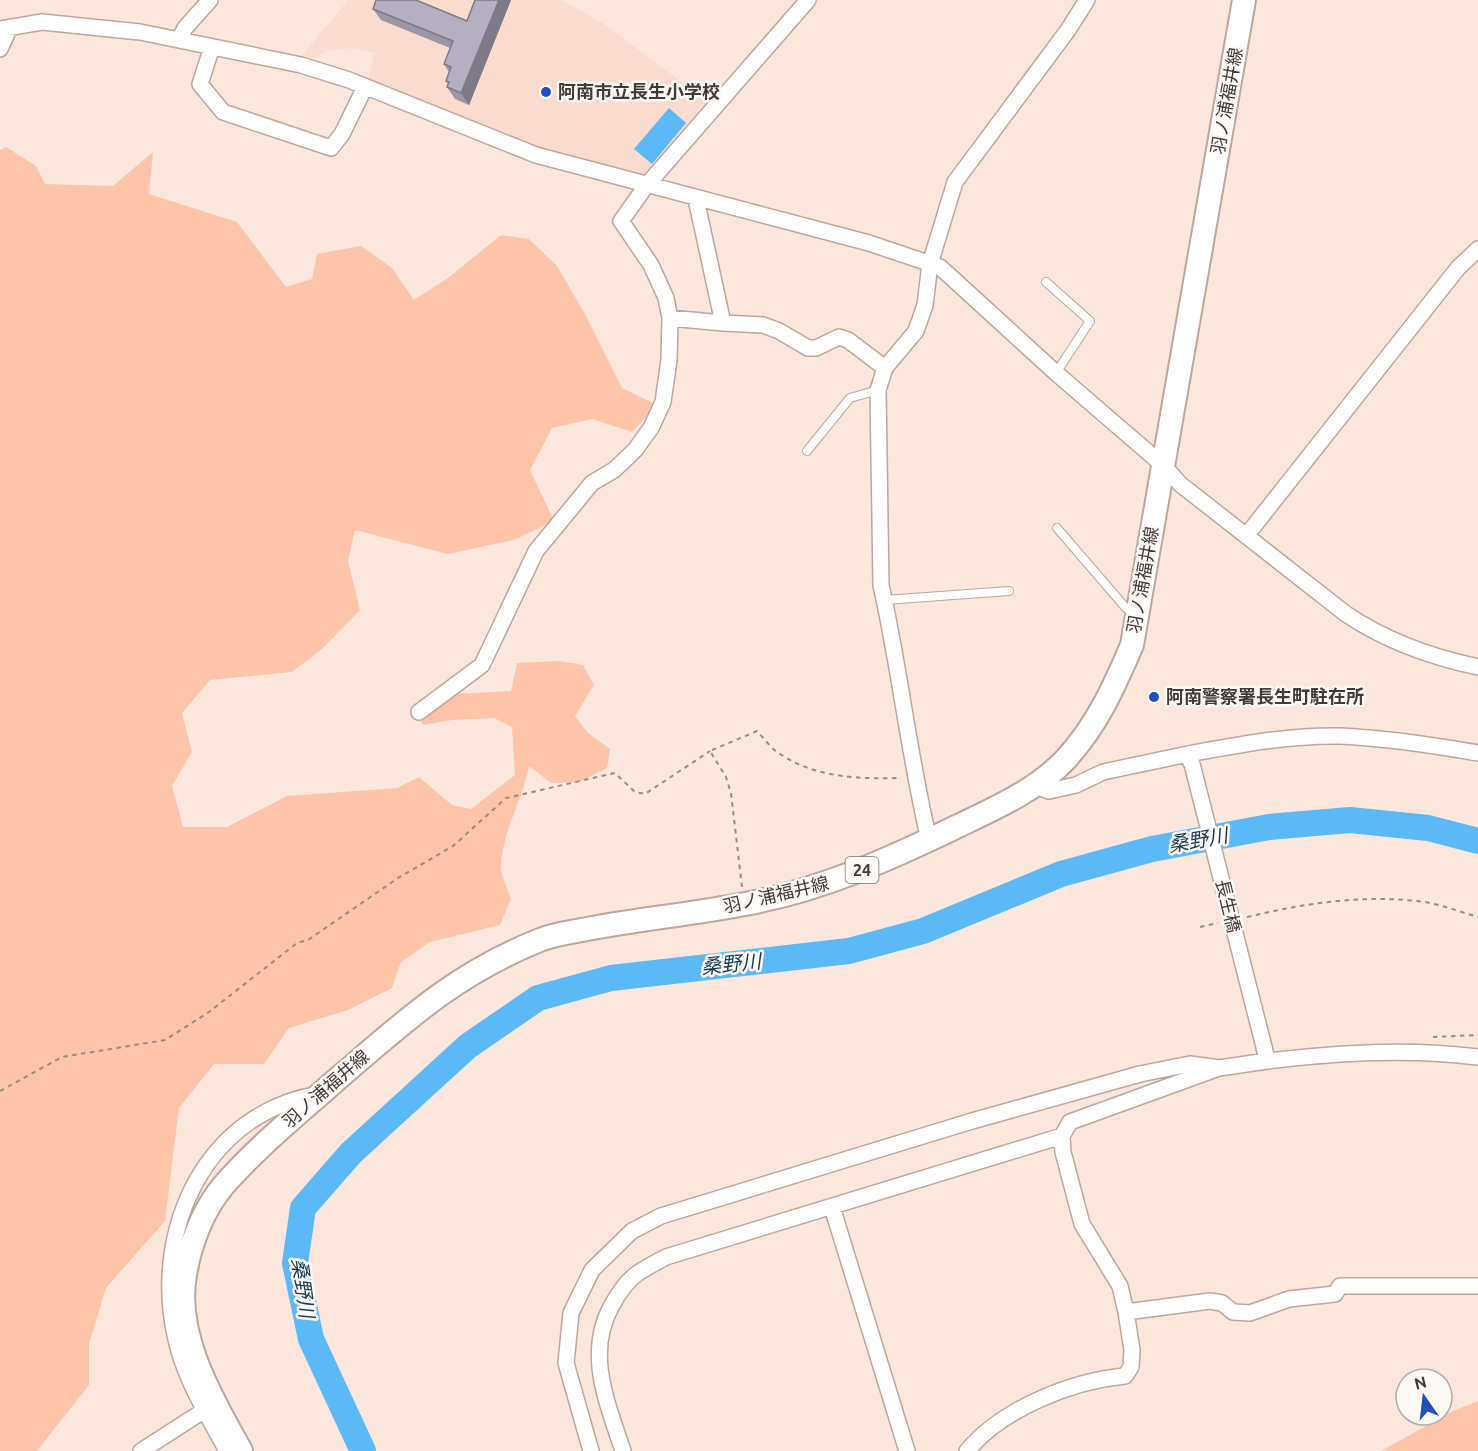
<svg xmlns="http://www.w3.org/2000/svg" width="1478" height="1451" viewBox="0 0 1478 1451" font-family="Ubuntu,'Noto Sans JP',sans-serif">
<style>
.built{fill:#f9dccf}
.green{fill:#fec4a8}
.water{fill:#5bb9f6}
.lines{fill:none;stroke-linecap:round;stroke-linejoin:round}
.river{stroke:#5bb9f6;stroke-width:26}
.lane-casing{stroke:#bba79e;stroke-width:10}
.street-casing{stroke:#bba79e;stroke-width:18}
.primary-casing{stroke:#bba79e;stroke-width:26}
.path{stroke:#988a84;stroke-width:2;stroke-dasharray:4.5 4.5;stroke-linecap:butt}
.lane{stroke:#fff;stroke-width:8}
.street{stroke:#fff;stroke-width:15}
.primary{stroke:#fff;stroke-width:22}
.street-bridge-casing{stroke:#bba79e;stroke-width:18;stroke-linecap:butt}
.street-bridge{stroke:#fff;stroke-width:15}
.wall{fill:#9c96a6}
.shaded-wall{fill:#7f7a87}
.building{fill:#b5afc1;stroke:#7f7a87;stroke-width:1.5}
.poi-dot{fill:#1f50bd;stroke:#fdf9f7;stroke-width:2}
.labels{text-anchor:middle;stroke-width:5;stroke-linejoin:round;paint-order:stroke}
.shield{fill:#fdf9f7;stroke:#7a7371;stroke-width:1.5}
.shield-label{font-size:16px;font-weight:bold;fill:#423a37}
.poi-label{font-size:18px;font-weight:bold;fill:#423a37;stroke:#fdf9f7;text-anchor:start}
.street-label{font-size:18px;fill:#423a37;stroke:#fdf9f7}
.water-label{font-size:20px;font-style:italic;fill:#153c55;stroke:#fdf9f7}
</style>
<rect width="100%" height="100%" fill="#fce7de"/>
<!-- built -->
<path class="built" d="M348,0H561L601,22L710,103L650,175L639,180L530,145L368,80L374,53L351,48L326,52L307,60L300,58Z"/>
<!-- green -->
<path class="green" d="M6,147L36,166L45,184L113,186L153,152L149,194L237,222L286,287L312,279L317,254L361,246L392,268L414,300L448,278L501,235L529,239L557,266L584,312L622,388L657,405L632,432L592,419L552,428L530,470L554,521L514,540L448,554L355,530L348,561L360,610L322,649L292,672L210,680L182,713L192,752L172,786L183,827H227L287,796L397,788L419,777L452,805L471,809L515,775L512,727L494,718L452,720L424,725L418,718L454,694L511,691L517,663L559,661L583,665L594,685L575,716L588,733L610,749L607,768L580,782L551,783L529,766C523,799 502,832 501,867C501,877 508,889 511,899L500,925L430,942L401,962L392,988L348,1010L289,1028L264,1064H214L179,1108L165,1221L106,1288L89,1344V1385L37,1451H0V150Z
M1478,1401V1451H1381L1451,1412Z"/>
<!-- water -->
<path class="water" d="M669,108L686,123L652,164L634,149Z"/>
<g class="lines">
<!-- river -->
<path class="river" d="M363,1451L311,1339L295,1263L303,1208L351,1153L468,1046L538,998L611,978L849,951L923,931L1061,874L1152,849L1269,827L1350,820L1428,828L1478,841"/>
<defs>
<path id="lane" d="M1046,282L1090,321L1056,373
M807,451L850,398L878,390
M1057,528L1126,608L1135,614
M885,600L1009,591"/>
<path id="street" d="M0,29L42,22L140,32L301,65L349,80L536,155L869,243L940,267L1056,373L1164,466L1180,484L1346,614C1386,641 1431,657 1478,667
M179,40L185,28L210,0
M212,47L200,84L223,112L331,148L342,134L365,87
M0,49L10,27
M670,318L723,323L696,199
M723,323L763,325L779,331L808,348H816L839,337L848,340L885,368
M1246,536L1458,268L1478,249
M419,712L482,665L536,551L592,483L614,470L635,450L651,428L663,402L669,360L670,318L666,298L651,265L621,221L646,186L808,0
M1188,754C1238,745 1289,735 1340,736C1387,738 1432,745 1478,753
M1036,786L1049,791L1076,785L1103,772L1188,754L1191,763
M929,840C909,756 900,670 881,585L878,390L885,368L916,331L925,305L930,264L955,182L1068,30L1087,0
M1267,1061C1337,1053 1407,1048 1478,1057
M832,1207L907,1451
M1126,1312L1210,1301L1222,1303L1233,1312L1250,1313L1289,1299L1335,1294L1340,1286H1478
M141,1451L211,1406
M227,1451C207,1414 183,1376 175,1335C152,1229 206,1112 320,1094
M591,1451L566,1363L571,1313L592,1270L632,1231L661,1216L972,1121L1140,1074L1190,1064L1219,1068
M623,1451C607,1402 585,1353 612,1305C618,1294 628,1280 638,1273C647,1267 657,1262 666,1257L1062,1136
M967,1451C1002,1409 1071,1381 1125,1376L1131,1367L1132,1350L1126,1312L1120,1286L1082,1224L1063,1152L1062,1136L1070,1122L1219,1068L1267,1061L1264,1047"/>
<path id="primary" d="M241,1451C213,1400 174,1336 185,1275C190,1244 203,1210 223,1186C256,1148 297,1115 335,1081C403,1023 454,974 540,940C554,934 572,932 587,929C640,919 693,914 745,904C821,890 885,861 954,828C993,809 1036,791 1066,759C1097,725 1114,687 1132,645L1244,0"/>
</defs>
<!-- lane casing -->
<use href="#lane" class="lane-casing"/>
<!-- street casing -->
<use href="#street" class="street-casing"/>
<!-- primary casing -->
<use href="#primary" class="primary-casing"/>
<!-- path -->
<path class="path" d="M742,887L731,793L726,777L710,751L757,731C764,738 771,749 780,754C816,778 859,779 901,778
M1247,917C1306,903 1364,894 1425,902C1442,905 1461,912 1478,917
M1200,927L1218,923
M1433,1037L1478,1035
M0,1091L62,1057L165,1040L209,1012L297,943L308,940L398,878L453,846L506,798L615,773L635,792L645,794L710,751"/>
<!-- lane -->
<use href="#lane" class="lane"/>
<!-- street -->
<use href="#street" class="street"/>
<!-- primary -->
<use href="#primary" class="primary"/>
<defs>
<path id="street-bridge" d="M1192,764L1264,1047"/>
</defs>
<!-- street-bridge casing -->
<use href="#street-bridge" class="street-bridge-casing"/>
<!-- street-bridge -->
<use href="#street-bridge" class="street-bridge"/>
</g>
<!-- wall -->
<path class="wall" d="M475,0H511L469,105L455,99L447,87L448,84L446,81L449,72L444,64L450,48L381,20L373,9L467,21Z"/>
<!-- shaded-wall -->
<path class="shaded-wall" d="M499,0H511L469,105L461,93Z"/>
<!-- building -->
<path class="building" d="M376,0H416L467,21L475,0H499L461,93L447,87L449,82L446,81L451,67L444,64L453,41L373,9Z"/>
<!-- markers -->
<g class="poi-dot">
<circle cx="546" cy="92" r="6"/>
<circle cx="1154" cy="697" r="6"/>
</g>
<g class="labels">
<!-- shield labels -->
<rect class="shield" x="845.5" y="857" width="33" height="26" rx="4.5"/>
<g class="shield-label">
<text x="862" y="876">24</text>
</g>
<!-- poi labels -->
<g class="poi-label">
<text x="558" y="98">阿南市立長生小学校</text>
<text x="1166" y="703">阿南警察署長生町駐在所</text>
</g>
<!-- street labels -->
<g class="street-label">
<text transform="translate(1227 101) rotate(-80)" y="6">羽ノ浦福井線</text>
<text transform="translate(1143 580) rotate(-80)" y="6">羽ノ浦福井線</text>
<text transform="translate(776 895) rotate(-13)" y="6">羽ノ浦福井線</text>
<text transform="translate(1228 906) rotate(76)" y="6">長生橋</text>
<text transform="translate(326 1089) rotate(-41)" y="6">羽ノ浦福井線</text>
</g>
<!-- water labels -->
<g class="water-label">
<text transform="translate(1198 840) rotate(-10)" y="7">桑野川</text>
<text transform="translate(731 964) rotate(-6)" y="7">桑野川</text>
<text transform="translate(303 1288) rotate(82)" y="7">桑野川</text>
</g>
</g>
<!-- north arrow -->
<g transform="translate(1424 1397) rotate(346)"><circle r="28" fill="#fdf9f7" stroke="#b2adaa" stroke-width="1.5"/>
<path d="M0-4.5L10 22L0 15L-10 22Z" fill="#1f50bd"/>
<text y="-9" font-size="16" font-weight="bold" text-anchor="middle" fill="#423a37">N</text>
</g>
</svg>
